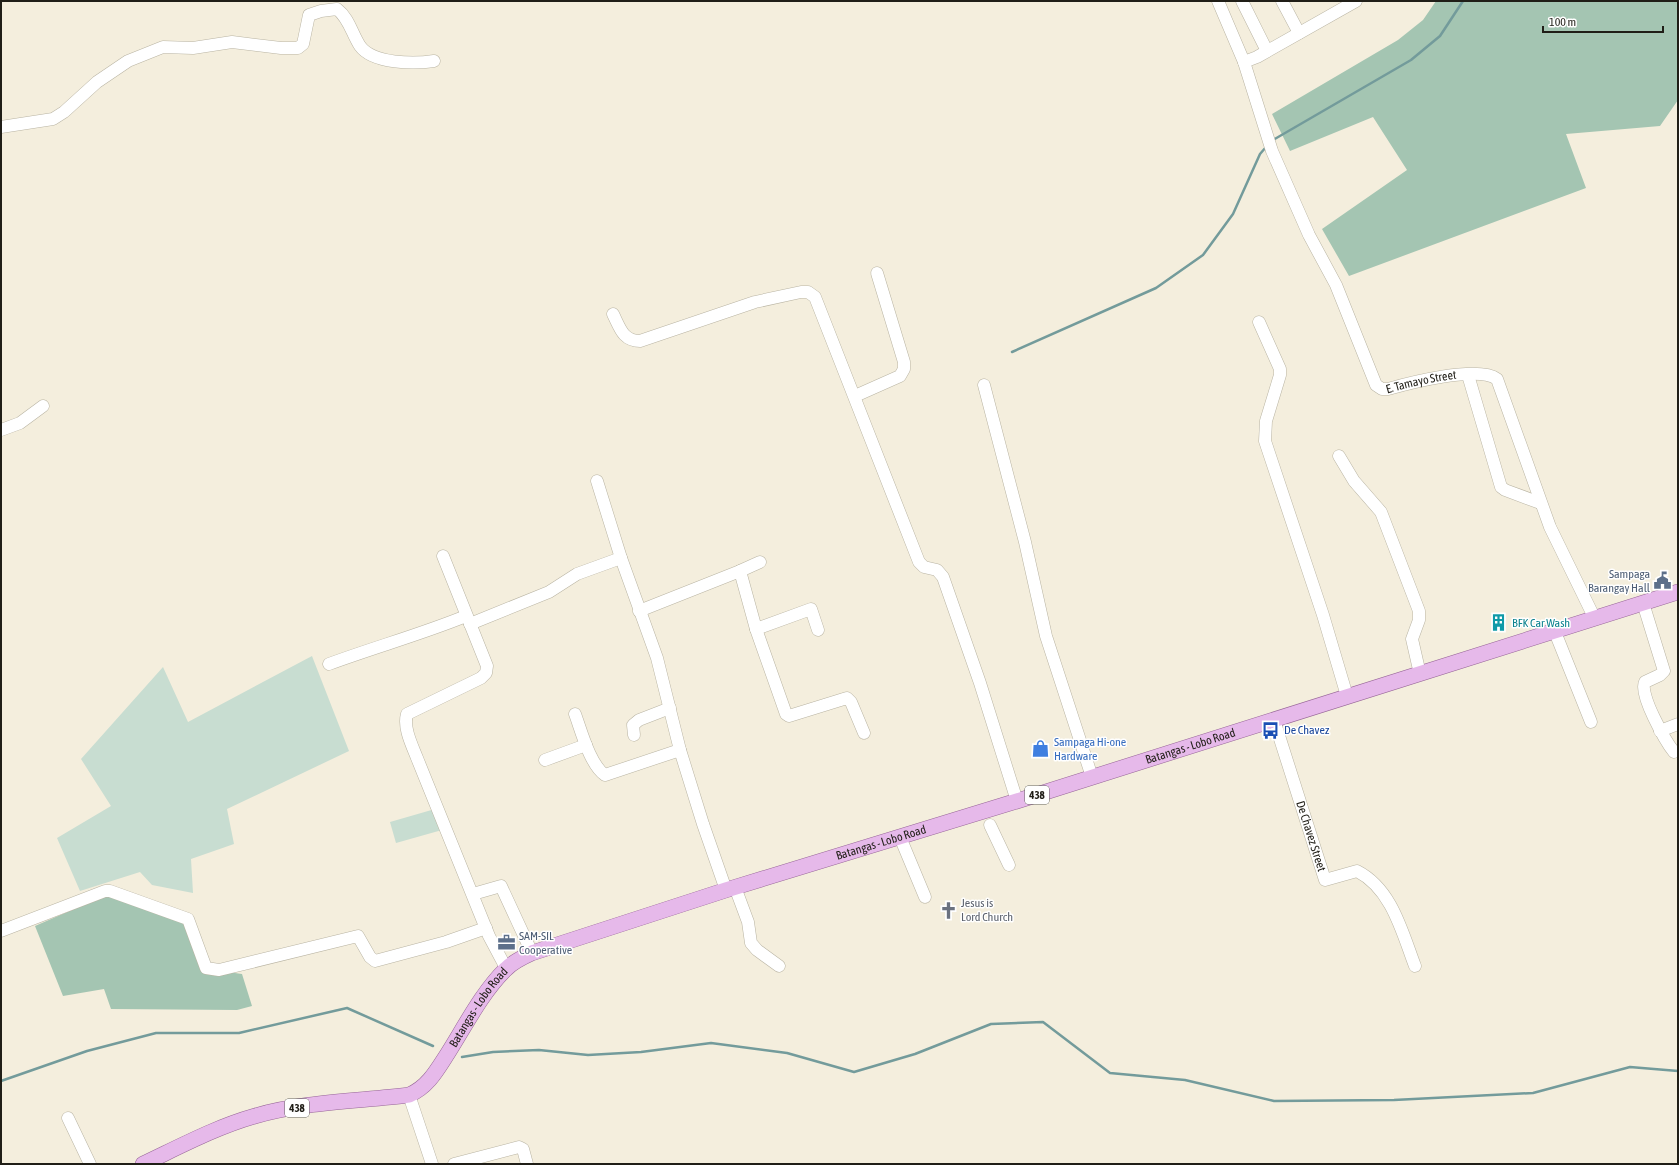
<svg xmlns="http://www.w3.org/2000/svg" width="1679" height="1165" viewBox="0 0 1679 1165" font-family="'Asap Condensed',sans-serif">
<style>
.green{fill:#c8ddd1}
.forest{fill:#a4c5b2}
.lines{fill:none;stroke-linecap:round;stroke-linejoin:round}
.stream{stroke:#739b9b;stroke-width:2.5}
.minor-casing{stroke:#b9b4a3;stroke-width:13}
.major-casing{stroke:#966597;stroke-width:16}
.minor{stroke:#fff;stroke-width:12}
.major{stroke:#e6b9ea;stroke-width:15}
.labels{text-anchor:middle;stroke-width:3;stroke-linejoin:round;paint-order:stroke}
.shield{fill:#fff;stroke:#63625d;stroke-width:1}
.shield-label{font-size:11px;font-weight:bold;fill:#201e17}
.street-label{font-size:12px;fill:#201e17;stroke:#fff}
.service-label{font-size:12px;fill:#4e5e75;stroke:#fff;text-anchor:end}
.culture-label{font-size:12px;fill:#0d838f;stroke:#fff;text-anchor:start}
.transit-label{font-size:12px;fill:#164399;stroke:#fff;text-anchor:start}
.shop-label{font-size:12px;fill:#366cbe;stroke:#fff;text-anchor:start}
.worship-label{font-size:12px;fill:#5b616d;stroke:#fff;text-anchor:start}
</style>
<rect width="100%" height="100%" fill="#f4eedd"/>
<!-- green -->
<path class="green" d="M312,656L349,751L227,809L234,844L191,859L193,893L152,885L140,872L80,891L57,838L111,806L81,759L163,667L188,722Z
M435,809L442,830L396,843L390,822Z"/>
<!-- forest -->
<path class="forest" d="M1436,1H1678V100L1660,126L1566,134L1586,188L1349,276L1322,229L1407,170L1373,117L1290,151L1272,114L1398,40L1423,20Z
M111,893L187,919L206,969L242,974L252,1006L237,1010L111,1009L104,989L63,996L35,926Z"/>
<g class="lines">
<!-- stream -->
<path class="stream" d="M1273,140L1411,60L1440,36L1463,1
M1012,352L1156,288L1203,255L1233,214L1260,154L1266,147
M462,1057L493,1052L539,1050L588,1055L641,1052L711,1043L787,1053L854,1072L915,1054L991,1024L1043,1022L1110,1073L1185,1080L1274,1101L1394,1100L1533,1093L1630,1067L1678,1071
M1,1081L87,1051L156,1033H239L347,1008L433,1046"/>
<defs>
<g id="minor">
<path id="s1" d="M1218,1L1244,62L1272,151L1309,235L1336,285L1376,385L1382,389H1388C1409,383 1478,365 1497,379L1550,527L1595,619"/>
<path d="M1242,1L1267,51"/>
<path d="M1282,1L1299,33"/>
<path d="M1244,62L1257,57L1356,1"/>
<path d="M1,127L53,119L64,112L97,82L128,61L163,47L193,48L232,42L281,48H298L303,44L309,15L321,11L337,9C349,18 352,34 360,46C373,64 414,64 434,61"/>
<path d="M613,314C620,328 623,341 640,341L755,302L801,292H808L815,297L919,562L924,567L937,570L943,577L980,683L1017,801"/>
<path d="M1259,322L1280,369V375L1266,421L1265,441L1323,615L1347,696"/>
<path d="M1468,375L1501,487L1505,490L1540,503"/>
<path d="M984,385L1025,542L1046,636L1092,777"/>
<path d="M855,396L900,376L904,369V362L877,273"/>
<path d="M1,430L20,423L43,406"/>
<path d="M1339,456L1354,481L1381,512L1419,611V620L1412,639L1420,674"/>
<path d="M597,481L621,558L657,658L680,750L703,824L726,890"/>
<path d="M443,556L487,666L486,673L481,678L407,714C403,728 412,745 417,758L489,936L506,968"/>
<path d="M740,571L756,629L786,714L789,716L847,698L851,702L864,733"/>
<path d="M1643,603L1664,671L1660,675L1645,682C1638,693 1666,742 1674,752"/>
<path d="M639,611L740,571L760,562"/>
<path d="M470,624L549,592L577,574L621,558"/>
<path d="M756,629L811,609L818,630"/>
<path d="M1555,632L1591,722"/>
<path d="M329,664C375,647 422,634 466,616"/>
<path d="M575,714C581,730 590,765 605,775L680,750"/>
<path id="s2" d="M1274,720L1325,880L1357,871C1392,889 1402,932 1415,966"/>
<path d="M1660,731L1678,724"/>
<path d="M634,735L633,725L639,720L670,708"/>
<path d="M545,760L586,745"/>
<path d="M990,825L1009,865"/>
<path d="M900,837L925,897"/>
<path d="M735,887L748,922L751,943L757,950L779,966"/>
<path d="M473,894L501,886L532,953"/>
<path d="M1,931L105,891H110L188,919L206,968L219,970L358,936L370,957L375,961L446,942L486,928"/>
<path d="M409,1095L432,1164"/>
<path d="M68,1118L90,1164"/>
<path d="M454,1164L519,1147L523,1149L527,1164"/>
</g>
<g id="major">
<path id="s3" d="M143,1164C179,1147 216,1127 255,1116C301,1102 360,1101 409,1095C428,1087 437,1070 448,1053C465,1026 483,991 506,969C513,962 523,957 532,953L726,890L1017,801L1678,592"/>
</g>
</defs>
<!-- minor casing -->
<use href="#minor" class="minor-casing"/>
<!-- major casing -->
<use href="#major" class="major-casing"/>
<!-- minor -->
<use href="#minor" class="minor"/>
<!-- major -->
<use href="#major" class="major"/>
</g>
<!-- icons -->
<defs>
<symbol id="civic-bare" viewBox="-9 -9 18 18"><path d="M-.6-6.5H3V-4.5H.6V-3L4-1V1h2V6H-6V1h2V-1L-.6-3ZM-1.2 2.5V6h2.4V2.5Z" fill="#5c6f8a" stroke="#fff" stroke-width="2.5" paint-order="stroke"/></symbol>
<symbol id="building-bare" viewBox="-9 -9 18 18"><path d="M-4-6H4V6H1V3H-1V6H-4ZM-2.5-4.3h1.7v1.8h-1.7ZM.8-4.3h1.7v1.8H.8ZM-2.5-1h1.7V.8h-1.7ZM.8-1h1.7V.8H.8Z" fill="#0f9aa8" stroke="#fff" stroke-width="2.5" paint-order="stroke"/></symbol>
<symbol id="bus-bare" viewBox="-9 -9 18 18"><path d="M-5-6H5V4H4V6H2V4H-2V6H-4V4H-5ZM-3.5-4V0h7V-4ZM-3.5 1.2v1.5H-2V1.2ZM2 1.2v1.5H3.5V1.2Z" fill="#1a4fb4" stroke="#fff" stroke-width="2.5" paint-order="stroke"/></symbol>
<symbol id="shop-bare" viewBox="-9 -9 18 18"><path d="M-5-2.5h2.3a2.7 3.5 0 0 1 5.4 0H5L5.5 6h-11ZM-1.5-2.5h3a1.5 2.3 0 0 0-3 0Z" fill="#3f7fe0" stroke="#fff" stroke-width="2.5" paint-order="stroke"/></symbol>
<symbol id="church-bare" viewBox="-9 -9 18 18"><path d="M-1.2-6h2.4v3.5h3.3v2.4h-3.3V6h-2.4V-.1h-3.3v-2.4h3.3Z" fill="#6b7280" stroke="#fff" stroke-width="2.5" paint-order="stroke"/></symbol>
<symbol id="office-bare" viewBox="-9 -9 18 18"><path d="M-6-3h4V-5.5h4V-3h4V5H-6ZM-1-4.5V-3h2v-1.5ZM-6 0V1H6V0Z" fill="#5c6f8a" stroke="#fff" stroke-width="2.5" paint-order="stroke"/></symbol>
</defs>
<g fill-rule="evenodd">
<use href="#civic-bare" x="1650" y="568" width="25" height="25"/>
<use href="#building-bare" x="1486" y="610" width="25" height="25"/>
<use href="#bus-bare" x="1258" y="718" width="25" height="25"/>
<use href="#shop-bare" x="1028" y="736" width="25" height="25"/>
<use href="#church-bare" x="936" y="898" width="25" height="25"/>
<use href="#office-bare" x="494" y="930" width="25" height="25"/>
</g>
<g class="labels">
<!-- shield labels -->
<g class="shield">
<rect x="1025" y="786" width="24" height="18" rx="3"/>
<rect x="285" y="1099" width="24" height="18" rx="3"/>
</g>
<g class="shield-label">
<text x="1037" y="799">438</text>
<text x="297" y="1112">438</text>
</g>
<!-- street labels -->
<g class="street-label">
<text dy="4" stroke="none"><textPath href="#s1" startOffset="463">E. Tamayo Street</textPath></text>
<text dy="4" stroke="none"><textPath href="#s3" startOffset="1159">Batangas - Lobo Road</textPath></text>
<text dy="4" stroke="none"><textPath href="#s2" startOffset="122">De Chavez Street</textPath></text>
<text dy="4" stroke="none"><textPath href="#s3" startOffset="835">Batangas - Lobo Road</textPath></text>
<text dy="4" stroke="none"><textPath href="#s3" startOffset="391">Batangas - Lobo Road</textPath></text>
</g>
<!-- service labels -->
<g class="service-label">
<text x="1650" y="578">Sampaga<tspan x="1650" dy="14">Barangay Hall</tspan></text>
<text x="519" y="940" text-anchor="start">SAM-SIL<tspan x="519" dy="14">Cooperative</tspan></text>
</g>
<!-- culture labels -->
<g class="culture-label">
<text x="1512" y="627">BFK Car Wash</text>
</g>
<!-- transit labels -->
<g class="transit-label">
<text x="1284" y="734">De Chavez</text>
</g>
<!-- shop labels -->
<g class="shop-label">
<text x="1054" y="746">Sampaga Hi-one<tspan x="1054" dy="14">Hardware</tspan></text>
</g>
<!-- worship labels -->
<g class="worship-label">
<text x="961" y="907">Jesus is<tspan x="961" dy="14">Lord Church</tspan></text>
</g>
</g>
<!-- border -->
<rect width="1679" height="1165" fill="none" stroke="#201e17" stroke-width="4"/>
<!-- scale -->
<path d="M1543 26v6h120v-6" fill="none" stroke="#201e17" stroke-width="2"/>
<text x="1549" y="26" font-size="12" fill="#201e17" stroke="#ffffff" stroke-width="3" paint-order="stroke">100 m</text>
</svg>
